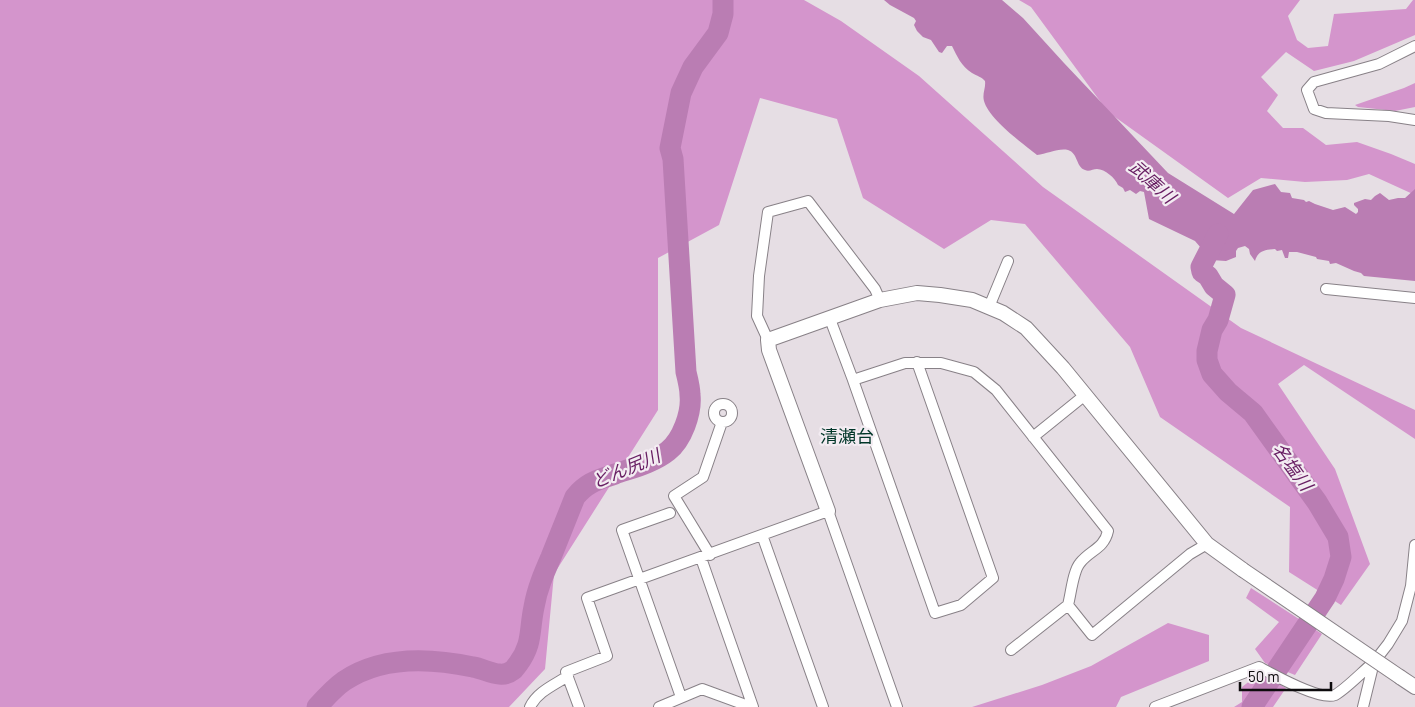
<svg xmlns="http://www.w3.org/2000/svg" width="1415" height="707" viewBox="0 0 1415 707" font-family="Barlow,'Noto Sans JP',sans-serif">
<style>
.forest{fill:#d495cc}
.water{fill:#ba7db3}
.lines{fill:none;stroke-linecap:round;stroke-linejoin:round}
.river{stroke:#ba7db3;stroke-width:21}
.street-casing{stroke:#888187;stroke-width:12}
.secondary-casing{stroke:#888187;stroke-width:16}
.street{stroke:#fff;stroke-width:10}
.secondary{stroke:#fff;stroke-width:14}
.secondary-bridge-casing{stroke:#888187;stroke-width:16;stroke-linecap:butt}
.secondary-bridge{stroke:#fff;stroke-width:14}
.labels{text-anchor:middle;stroke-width:4.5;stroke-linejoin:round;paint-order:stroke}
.water-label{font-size:18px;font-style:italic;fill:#671d62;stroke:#f3ecf2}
.neighbourhood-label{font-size:18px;fill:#003628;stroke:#f3ecf2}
</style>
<rect width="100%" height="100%" fill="#e6dee4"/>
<!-- forest -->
<path class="forest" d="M0,0H804L841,21L919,76L1043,187L1241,328L1415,410V439L1304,365L1278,384L1335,469L1370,564L1341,605L1289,572L1290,507L1160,417L1130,347L1025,224L991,220L944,249L863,198L837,119L760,98L719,225L658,258V410L554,574L545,669L509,707H0Z
M1019,0H1300L1288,16L1297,40L1308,48L1328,46L1334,14L1406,9L1413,0H1415V35L1354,61L1314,71L1286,52L1261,77L1278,95L1267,111L1283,128H1303L1326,145L1357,142L1391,154L1415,164V195L1369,174L1347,180L1305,182L1261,178L1228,198L1108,112L1031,7Z
M1415,83V107L1395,111L1358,107L1355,105L1404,88Z
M1251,588L1322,634L1295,675L1265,663L1255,649L1279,622L1246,598Z
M1168,623L1209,635V661L1121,697L1116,707H972L1042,685L1091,666Z
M1260,673L1286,688L1273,707H1234L1242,702V687Z"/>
<!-- water -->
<path class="water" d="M884,0H1002L1023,18L1064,63L1168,173L1234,214L1253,190L1275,184L1281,192L1290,193L1292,198L1304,200L1306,202L1309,201L1315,204L1333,210L1345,207L1356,214L1358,212V209L1354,205V203L1365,199L1371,200L1375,196L1380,193L1389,200L1398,198H1405L1415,189V281L1364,276L1361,273L1354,271L1336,263L1330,264L1329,261L1317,259L1316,257L1297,252H1289L1288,258H1285L1282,250L1277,251L1275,249C1266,250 1258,250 1255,261L1250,254L1249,249L1245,246L1238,248L1236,251V257L1226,261L1211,260L1208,261C1201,258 1201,255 1201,248L1195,241L1149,219L1144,192L1140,191L1136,194L1130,190L1125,192L1123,188L1118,185C1115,178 1105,169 1097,169C1093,169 1089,172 1085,170C1076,167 1078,153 1068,150C1058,148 1047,154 1037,155C1022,143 989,119 984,101C982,94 986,88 985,81C982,77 977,76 972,73C961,66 957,56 952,46H947L942,53L939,52L931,40L923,37L917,31L914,25L916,21L914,18L890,5Z"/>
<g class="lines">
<!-- river -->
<path class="river" d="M1218,234L1201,267L1202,272L1208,276L1214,286L1225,295L1218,320L1212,330L1207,351V360L1212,374L1228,392L1253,413L1317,502L1338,537L1341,557L1334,579L1325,598L1252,707
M317,707C325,698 334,688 344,681C381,656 431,658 473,667C486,669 501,680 513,670C515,669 516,666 518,664C533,644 529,630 534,607C537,589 544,573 551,557C559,537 567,517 575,497C587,482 598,480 615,474C632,468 653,463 668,451C682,440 692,413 690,395C690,388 688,380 686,372L673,159L670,148L681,93L693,67L718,33L723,14V0"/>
<defs>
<path id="street" d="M1415,46L1379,64L1314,82L1307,90L1314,109L1326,113L1389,116L1415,120
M1326,289L1415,298
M989,307L1008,261
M830,319L853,380L935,613L961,605L993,578L917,362
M768,340L757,316L759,276L768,212L808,201L875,289L880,300
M853,380L905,363H941L974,372L996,390L1108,531C1104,549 1090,550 1080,563C1073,571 1071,594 1068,605L1092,635L1190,554L1207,544
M714 413a9 9 0 1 1 18 0a9 9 0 1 1-18 0Z
M1033,437L1085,395
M670,513L622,530L681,697
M762,535L823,707
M710,555L674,496L703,477L722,422
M701,558L753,707
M1011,650L1068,605
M530,707C537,692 554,685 568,676
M579,707L566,672L607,656L587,598L828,511L897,707
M659,707L702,689L751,707
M1155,707L1259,667C1274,675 1320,701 1335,695C1346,689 1363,671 1374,662
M1363,707L1374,662L1388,644L1402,621L1411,586L1415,545"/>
<path id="secondary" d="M828,511L769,350L768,340L880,300L917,293L940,295L972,300L1003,313L1026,328L1063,368L1207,544L1243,570
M1400,677L1415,687"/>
</defs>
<!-- street casing -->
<use href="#street" class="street-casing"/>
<!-- secondary casing -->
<use href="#secondary" class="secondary-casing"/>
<!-- street -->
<use href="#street" class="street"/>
<!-- secondary -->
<use href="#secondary" class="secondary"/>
<defs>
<path id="secondary-bridge" d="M1243,570L1400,677"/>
</defs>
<!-- secondary-bridge casing -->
<use href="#secondary-bridge" class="secondary-bridge-casing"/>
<!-- secondary-bridge -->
<use href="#secondary-bridge" class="secondary-bridge"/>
</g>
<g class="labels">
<!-- water labels -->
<g class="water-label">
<text transform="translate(1152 182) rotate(42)" y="6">武庫川</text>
<text transform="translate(1292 467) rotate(54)" y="6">名塩川</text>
<text transform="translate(626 469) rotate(-23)" y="6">どん尻川</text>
</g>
<!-- neighbourhood labels -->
<g class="neighbourhood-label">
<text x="847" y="443">清瀬台</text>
</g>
</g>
<!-- scale -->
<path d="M1240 682v8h91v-8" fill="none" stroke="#0d0b0d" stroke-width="2.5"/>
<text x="1248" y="682" font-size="15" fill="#0d0b0d" stroke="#f3ecf2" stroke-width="4" paint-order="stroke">50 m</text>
</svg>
